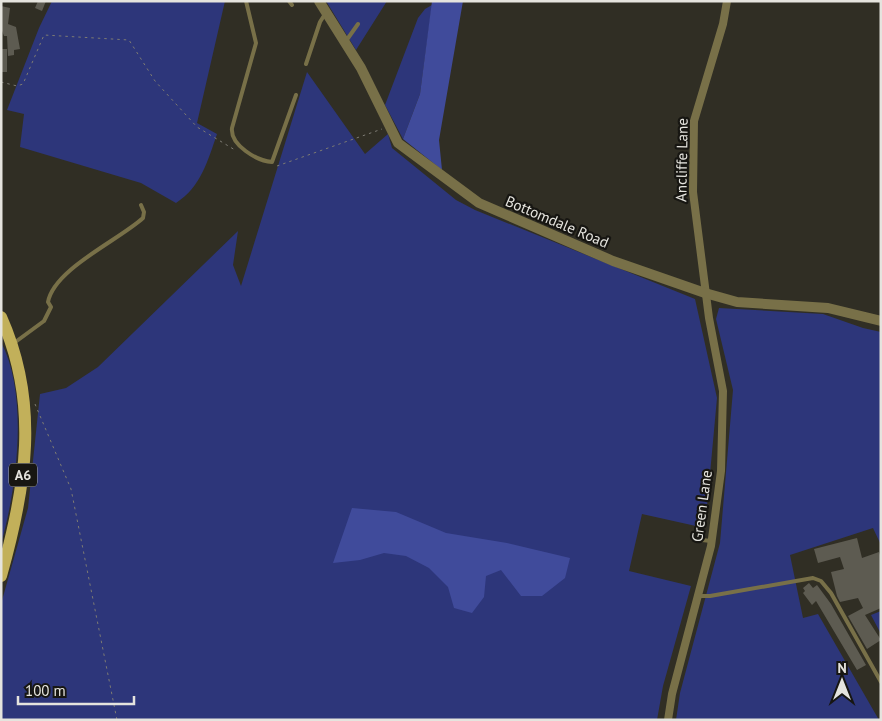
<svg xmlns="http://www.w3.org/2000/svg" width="882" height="721" viewBox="0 0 882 721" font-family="'PT Sans',sans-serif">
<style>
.green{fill:#2d367a}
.forest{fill:#404b9b}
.building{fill:#5d5b51}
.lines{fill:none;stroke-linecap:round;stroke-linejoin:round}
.path{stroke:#7d7b73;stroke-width:1;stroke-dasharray:2.5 4;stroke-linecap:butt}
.service{stroke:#787048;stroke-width:4}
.minor{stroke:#787048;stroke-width:8}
.tertiary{stroke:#787048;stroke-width:10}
.primary{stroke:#c2b05a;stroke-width:12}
.labels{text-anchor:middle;stroke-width:4.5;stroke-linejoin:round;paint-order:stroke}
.shield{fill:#171612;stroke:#a7a6a1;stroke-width:1}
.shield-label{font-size:14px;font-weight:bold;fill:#e5e4de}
.street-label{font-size:15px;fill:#e5e4de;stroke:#171612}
</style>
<rect width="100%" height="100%" fill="#302e24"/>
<!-- green -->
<path class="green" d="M52,1H225L197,123L217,134C208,160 201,187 176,203L141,183L20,147L24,114L7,110L39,28Z
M326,1H387L356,50Z
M432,5L420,94L403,139L385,105L418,18L425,9Z
M307,72L365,154L388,134L392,148L456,200L475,210L695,299L717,398L705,528L642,514L629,571L691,586L663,686L657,720H1V604L28,508L40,394L66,388L98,367L238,231L233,265L241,286Z
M719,308L823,314L863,328L881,332V545L873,528L790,555L803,618L818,614L879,720H676L680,693L720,543L733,390L716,319Z
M1,342C29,395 17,488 1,544Z
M881,611V634L871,615Z"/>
<!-- forest -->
<path class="forest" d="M432,1H463L439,140L442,170L403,139L420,94Z
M352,508L396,512L446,533L507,543L570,558L565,578L542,596H521L501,570L486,576L484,597L472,613L454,608L448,587L429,568L406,556L384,553L360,560L333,563Z"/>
<!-- building -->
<path class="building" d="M38,1H46L42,11L35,8Z
M1,6L10,8L8,24L16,27L20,49L14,50V55L8,56L7,36H4L1,28Z
M1,49H7V72H1Z
M857,538L862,558L879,552L881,558V608L865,615L881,640L867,649L848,616L863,608L858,598L840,602L837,596L831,572L844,569L840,557L818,563L814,549Z
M809,583L813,588L817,585L831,604L866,665L857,670L816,601L812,605L803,593L805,591L803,588Z"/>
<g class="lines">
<!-- path -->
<path class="path" d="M1,82L17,86L23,84L44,35L129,40L155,81L197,127L235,150
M277,166L382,129
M35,404L71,489L117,720"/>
<!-- service -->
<path class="service" d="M246,1L256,43L232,128C230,145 257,161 272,162L296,95
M289,1L292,5
M346,41L358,24
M306,64L320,22L325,14
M14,343L44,321L51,307L48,302C54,269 119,240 143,218L144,212L141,205
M693,539L711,541
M698,596H710L813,578L821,581L831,593L881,682"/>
<!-- minor -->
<path class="minor" d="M668,720L672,694L711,546L721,471L723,391L709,318L693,192L694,121L723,24L727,1"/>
<!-- tertiary -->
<path class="tertiary" d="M319,1L361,68L398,143L479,203L613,261L705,293L737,302L828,308L881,321"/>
<!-- primary -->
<path class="primary" d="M1,317C40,404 26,487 1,576"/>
</g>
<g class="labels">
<!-- shield labels -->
<rect class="shield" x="9" y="463.5" width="28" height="23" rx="4"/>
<g class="shield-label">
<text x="23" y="480">A6</text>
</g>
<!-- street labels -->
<g class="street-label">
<text transform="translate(682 160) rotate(-89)" y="5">Ancliffe Lane</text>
<text transform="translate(557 222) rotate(23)" y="5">Bottomdale Road</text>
<text transform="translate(702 506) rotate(-82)" y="5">Green Lane</text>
</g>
</g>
<!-- border -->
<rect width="882" height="721" fill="none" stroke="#e5e4de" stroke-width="5"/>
<!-- north arrow -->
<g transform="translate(842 681)" stroke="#171612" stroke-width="4" paint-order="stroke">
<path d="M0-4L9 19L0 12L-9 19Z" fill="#e5e4de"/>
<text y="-8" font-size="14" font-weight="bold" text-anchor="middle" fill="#e5e4de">N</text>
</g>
<!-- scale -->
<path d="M18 696v8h116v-8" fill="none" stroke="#e5e4de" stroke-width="2.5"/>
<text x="25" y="696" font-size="15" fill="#e5e4de" stroke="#171612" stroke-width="4" paint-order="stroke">100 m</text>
</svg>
